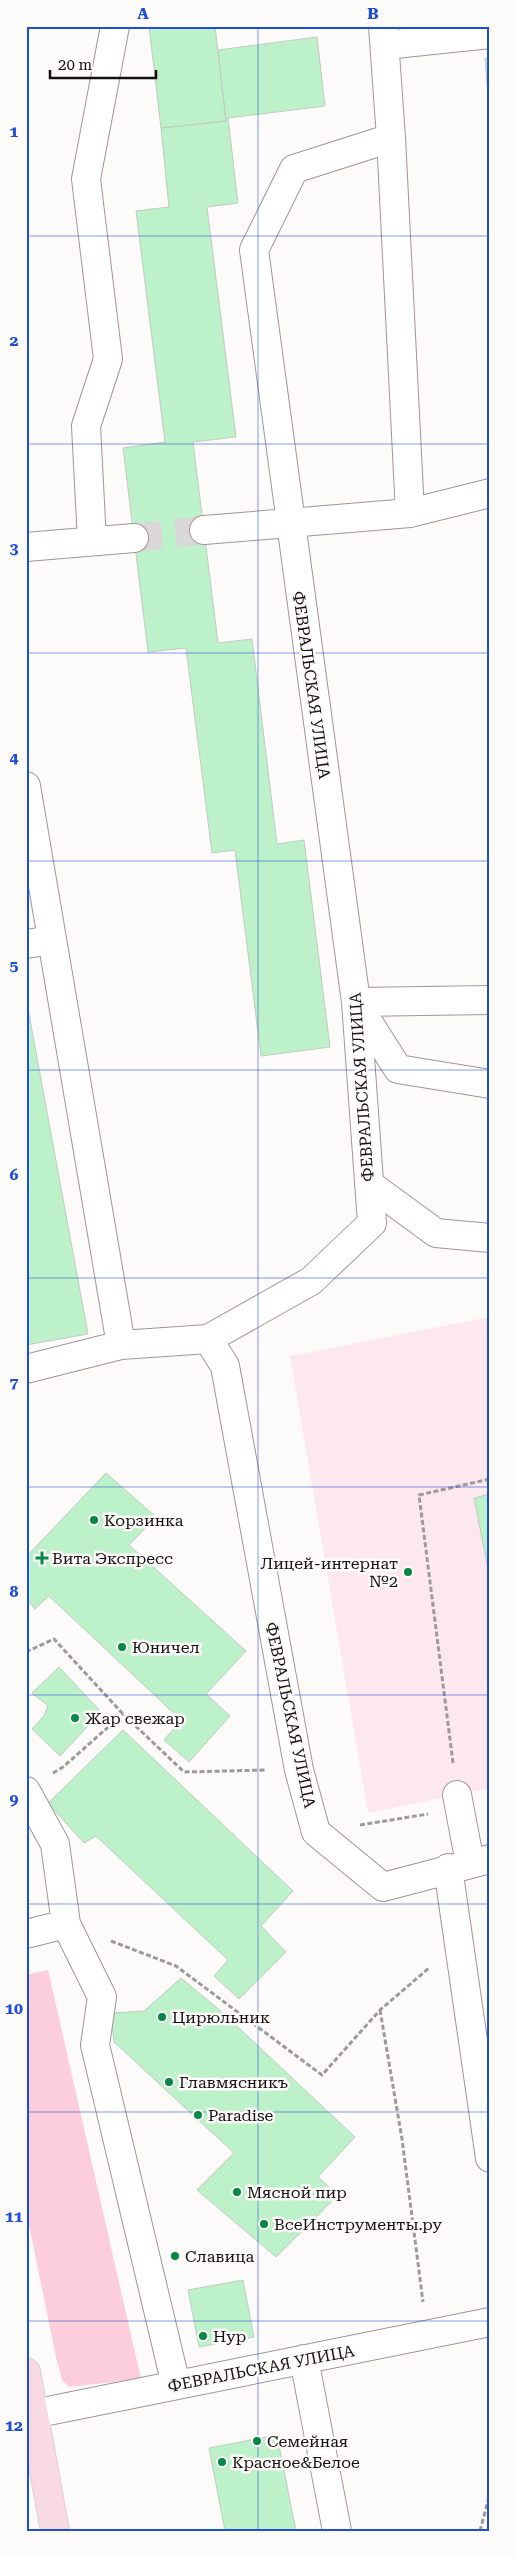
<svg xmlns="http://www.w3.org/2000/svg" width="516" height="2557" viewBox="0 0 516 2557" font-family="'Roboto Serif',serif">
<style>
.built{fill:#fce8ee}
.green{fill:#fccddb}
.building{fill:#bdf1c9;stroke:#c0ccc2}
.lines{fill:none;stroke-linecap:round;stroke-linejoin:round}
.minor-tunnel{stroke:#dad7d7;stroke-width:28;stroke-dasharray:28 14;stroke-linecap:butt}
.minor-casing{stroke:#a29498;stroke-width:30}
.major-casing{stroke:#d5d4d4;stroke-width:30}
.path{stroke:#9e9a9a;stroke-width:3;stroke-dasharray:5 2.5;stroke-linecap:butt}
.minor{stroke:#fff;stroke-width:28}
.major{stroke:#f9d9e3;stroke-width:28}
.grid{fill:none;stroke:#1d4ed8;stroke-width:1;stroke-opacity:0.55}
.poi-dot{fill:#058843;stroke:#fdfafa;stroke-width:2}
.labels{text-anchor:middle;stroke-width:5;stroke-linejoin:round;paint-order:stroke}
.street-label{font-size:16px;fill:#140f10;stroke:#fdfafa}
.poi-label{font-size:16px;fill:#140f10;stroke:#fdfafa;text-anchor:start}
.neatline{fill:none;stroke:#1d4ed8;stroke-width:2}
.grid-label{font-size:16px;text-anchor:middle;font-weight:bold;fill:#1d4ed8}
</style>
<rect width="100%" height="100%" fill="#fdfafa"/>
<!-- built -->
<path class="built" d="M490,1317V1788L368,1813L290,1356Z"/>
<!-- green -->
<path class="green" d="M48,1970L141,2379L69,2387L62,2380L56,2357L26,2210V1975Z"/>
<!-- building -->
<path class="building" d="M149,26H215L226,121L161,128Z
M317,37L325,106L228,118L238,203L207,207L236,437L193,442L218,643L252,639L277,844L304,840L330,1047L261,1056L235,850L212,853L186,648L148,652L123,448L165,442L136,211L169,207L161,128L226,121L218,50Z
M485,58H490V122Z
M26,998L88,1334L26,1345Z
M106,1473L156,1517L129,1545L246,1651L206,1694L230,1716L189,1762L164,1740L181,1720L49,1596L35,1609L26,1599V1557Z
M490,1494V1579L474,1498Z
M59,1667L101,1712L60,1756L32,1729L44,1716L48,1706L32,1693Z
M123,1730L293,1891L261,1926L286,1952L239,1999L214,1976L228,1960L96,1836L84,1843L48,1803Z
M181,1978L223,2013L355,2137L318,2177L338,2195L276,2257L197,2190L234,2153L114,2042L111,2013L144,2011Z
M243,2280L254,2337L199,2347L188,2290Z
M277,2435L296,2531H225L209,2448Z"/>
<g class="lines">
<!-- minor-tunnel -->
<path class="minor-tunnel" d="M134,538L204,530"/>
<defs>
<path id="minor" d="M385,45L490,34
M391,138L410,513
M204,530L410,513L490,493
M92,541L86,426L108,359L86,179L115,26
M26,547L134,538
M26,786L121,1345
M26,944L52,940
M356,1002L490,1000
M358,1006L398,1069L490,1084
M369,1184L436,1233L490,1238
M208,1339L225,1366L299,1770L316,1832L383,1887L490,1859
M26,1369L121,1345L208,1339L311,1281L372,1223L356,1002L254,250L294,169L391,138L383,26
M26,1791L55,1844L66,1924L102,1997L95,2045L176,2385
M457,1795L470,1863
M448,1868L490,2158
M26,1934L66,1924
M304,2359L337,2531
M33,2414L490,2322"/>
<path id="major" d="M26,2372L55,2531"/>
</defs>
<!-- minor casing -->
<use href="#minor" class="minor-casing"/>
<!-- major casing -->
<use href="#major" class="major-casing"/>
<!-- path -->
<path class="path" d="M26,1652L54,1639L123,1714L184,1772L267,1770
M453,1763L419,1495L490,1479
M53,1773L63,1767L123,1714
M360,1825L428,1814
M111,1941L176,1966L322,2075L380,2010L429,1968
M380,2010L402,2139L423,2302
M480,2531L490,2493"/>
<!-- minor -->
<use href="#minor" class="minor"/>
<!-- major -->
<use href="#major" class="major"/>
</g>
<!-- grid -->
<path class="grid" d="M258,26V2531M26,236H490M26,444H490M26,653H490M26,861H490M26,1070H490M26,1278H490M26,1487H490M26,1695H490M26,1904H490M26,2112H490M26,2321H490"/>
<!-- markers -->
<g class="poi-dot">
<circle cx="94" cy="1520" r="5"/>
<path d="M39.5 1550.5h5v5h5v5h-5v5h-5v-5h-5v-5h5z"/>
<circle cx="408" cy="1572" r="5"/>
<circle cx="122" cy="1647" r="5"/>
<circle cx="75" cy="1718" r="5"/>
<circle cx="162" cy="2017" r="5"/>
<circle cx="169" cy="2082" r="5"/>
<circle cx="198" cy="2115" r="5"/>
<circle cx="237" cy="2192" r="5"/>
<circle cx="264" cy="2224" r="5"/>
<circle cx="175" cy="2256" r="5"/>
<circle cx="203" cy="2336" r="5"/>
<circle cx="257" cy="2441" r="5"/>
<circle cx="222" cy="2462" r="5"/>
</g>
<g class="labels">
<!-- street labels -->
<g class="street-label">
<text transform="translate(312 685) rotate(82)" y="6">ФЕВРАЛЬСКАЯ УЛИЦА</text>
<text transform="translate(361 1087) rotate(-94)" y="6">ФЕВРАЛЬСКАЯ УЛИЦА</text>
<text transform="translate(291 1715) rotate(78)" y="6">ФЕВРАЛЬСКАЯ УЛИЦА</text>
<text transform="translate(261 2368) rotate(-11)" y="6">ФЕВРАЛЬСКАЯ УЛИЦА</text>
</g>
<!-- poi labels -->
<g class="poi-label">
<text x="104" y="1526">Корзинка</text>
<text x="52" y="1564">Вита Экспресс</text>
<text x="398" y="1569" text-anchor="end">Лицей-интернат<tspan x="398" dy="18">№2</tspan></text>
<text x="132" y="1653">Юничел</text>
<text x="85" y="1724">Жар свежар</text>
<text x="172" y="2023">Цирюльник</text>
<text x="179" y="2088">Главмясникъ</text>
<text x="208" y="2121">Paradise</text>
<text x="247" y="2198">Мясной пир</text>
<text x="274" y="2230">ВсеИнструменты.ру</text>
<text x="185" y="2262">Славица</text>
<text x="213" y="2342">Нур</text>
<text x="267" y="2447">Семейная</text>
<text x="232" y="2468">Красное&amp;Белое</text>
</g>
</g>
<!-- border -->
<rect width="516" height="2557" fill="none" stroke="#fdfafa" stroke-width="55"/>
<!-- scale -->
<path d="M50 70v8h106v-8" fill="none" stroke="#140f10" stroke-width="2.5"/>
<text x="58" y="70" font-size="15" fill="#140f10" stroke="#fdfafa" stroke-width="4" paint-order="stroke">20 m</text>
<rect x="28" y="28" width="460" height="2502" class="neatline"/>
<g class="grid-label">
<text x="143" y="19">A</text>
<text x="373" y="19">B</text>
<text x="14" y="137">1</text>
<text x="14" y="346">2</text>
<text x="14" y="554">3</text>
<text x="14" y="763">4</text>
<text x="14" y="971">5</text>
<text x="14" y="1180">6</text>
<text x="14" y="1388">7</text>
<text x="14" y="1597">8</text>
<text x="14" y="1805">9</text>
<text x="14" y="2014">10</text>
<text x="14" y="2222">11</text>
<text x="14" y="2431">12</text>
</g>
</svg>
